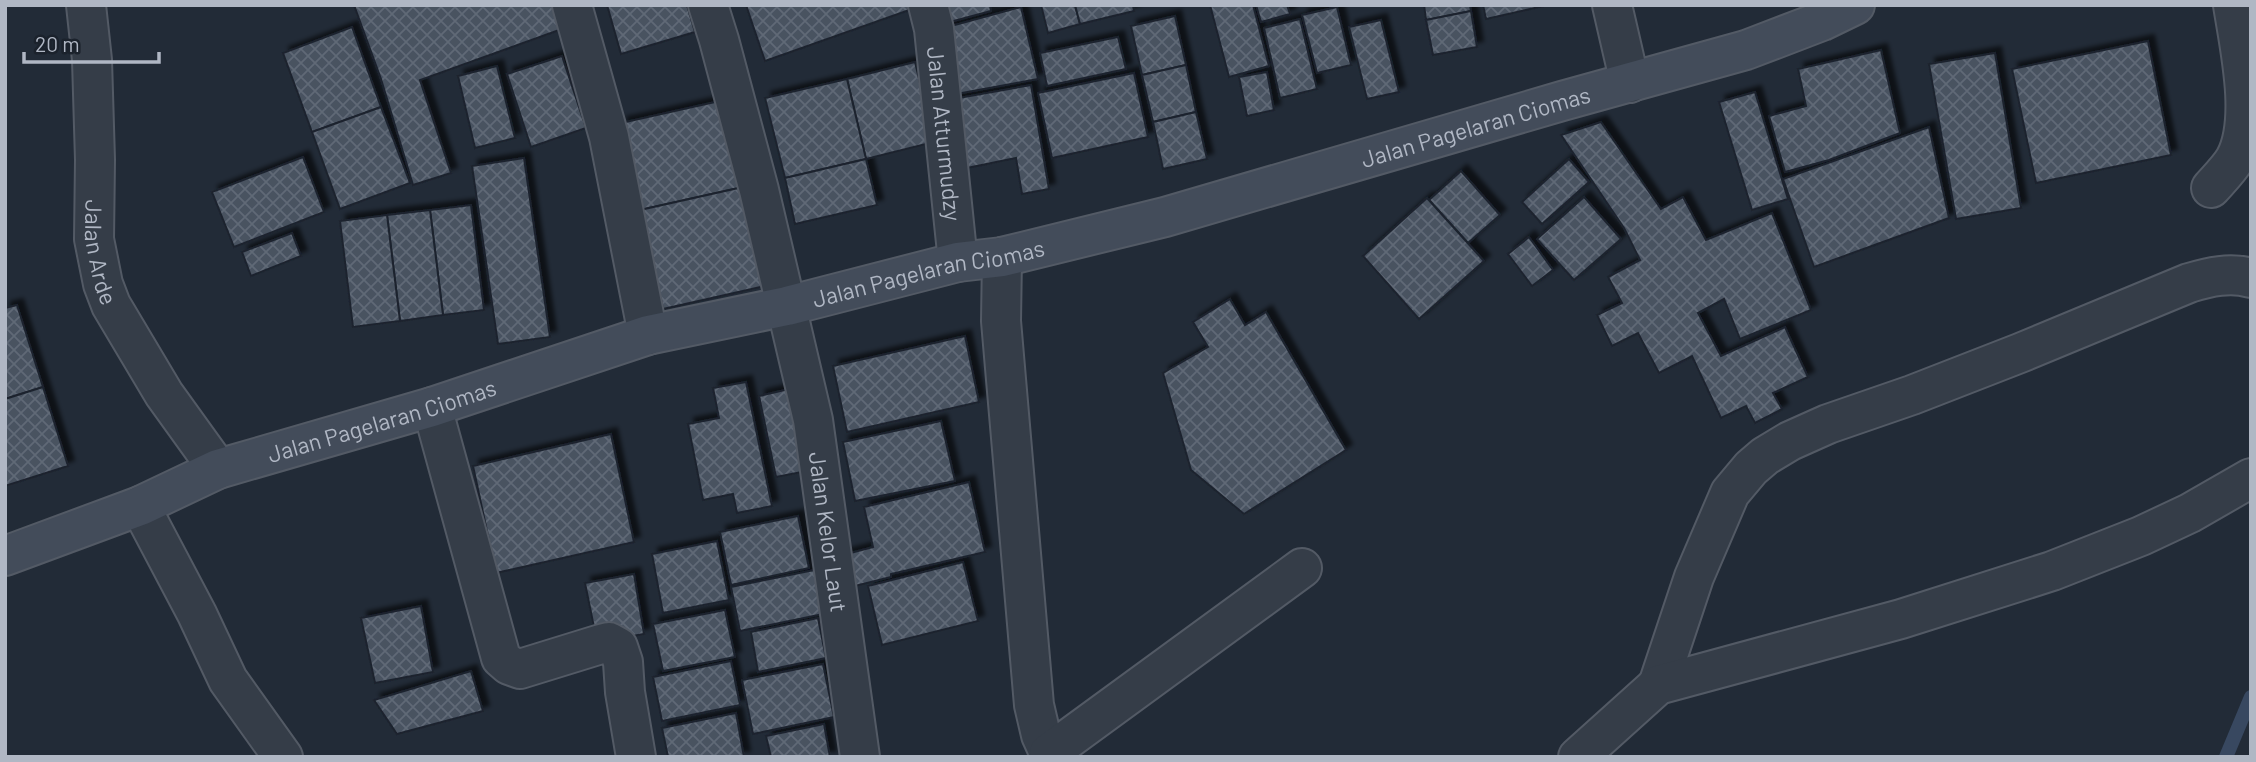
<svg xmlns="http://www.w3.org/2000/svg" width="2256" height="762" font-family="Barlow,sans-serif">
	<defs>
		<pattern id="building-cross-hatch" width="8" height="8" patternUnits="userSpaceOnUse" patternTransform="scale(1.75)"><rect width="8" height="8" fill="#485261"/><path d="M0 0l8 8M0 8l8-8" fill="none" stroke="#606976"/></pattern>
		<filter id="shadow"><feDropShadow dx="6" dy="-6" stdDeviation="2" flood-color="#0009"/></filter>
	</defs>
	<rect width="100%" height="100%" fill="#222b37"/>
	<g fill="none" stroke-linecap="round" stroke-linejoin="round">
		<!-- stream -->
		<path stroke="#384860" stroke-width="14" d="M2226,757L2251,697"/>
	</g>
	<!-- building -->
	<g fill="url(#building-cross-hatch)" stroke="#1d242e" stroke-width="2" filter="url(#shadow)">
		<path d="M354,5H553L562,29L420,80L451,173L413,185L381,79Z"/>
		<path d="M607,5H687L695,32L621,54Z"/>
		<path d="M746,5H913L915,8L765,61Z"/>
		<path d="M930,5H990L991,11L935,26Z"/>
		<path d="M1041,5H1075L1080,24L1048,33Z"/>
		<path d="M1075,5H1133L1134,11L1080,24Z"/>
		<path d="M1210,5H1253L1269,66L1229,77Z"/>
		<path d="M1256,5H1287L1290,14L1261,22Z"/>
		<path d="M1424,5H1470L1471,11L1426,20Z"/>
		<path d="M1483,5H1548L1486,19Z"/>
		<path d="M1021,7L1038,79L951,95L940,29Z"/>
		<path d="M1337,7L1351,65L1317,73L1302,15Z"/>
		<path d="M1471,11L1477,47L1433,55L1426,20Z"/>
		<path d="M1175,16L1186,65L1142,75L1131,26Z"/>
		<path d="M1300,19L1317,89L1280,98L1264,28Z"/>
		<path d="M1381,20L1399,92L1367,99L1349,27Z"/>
		<path d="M352,27L381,107L312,132L283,53Z"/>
		<path d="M1118,37L1126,69L1047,86L1040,53Z"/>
		<path d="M2148,41L2171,155L2036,183L2012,69Z"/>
		<path d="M1881,50L1900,133L1829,160L1785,172L1769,116L1806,106L1798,69Z"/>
		<path d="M1995,53L2021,208L1956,219L1929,64Z"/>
		<path d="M562,56L586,128L531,147L507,74Z"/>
		<path d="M915,62L934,142L866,159L847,79Z"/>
		<path d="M1186,65L1196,112L1153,122L1142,75Z"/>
		<path d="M497,66L515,138L475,148L458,76Z"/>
		<path d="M1267,72L1274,110L1247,116L1239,77Z"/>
		<path d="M1134,73L1148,137L1052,158L1038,93Z"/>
		<path d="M847,79L866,159L785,178L765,98Z"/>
		<path d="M1031,85L1049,189L1022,194L1016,158L967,168L953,99Z"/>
		<path d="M1755,92L1788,199L1752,210L1719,102Z"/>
		<path d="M724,100L743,187L640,210L621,123Z"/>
		<path d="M381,107L410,183L340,209L312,132Z"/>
		<path d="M1196,112L1207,159L1163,169L1153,122Z"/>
		<path d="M1601,122L1661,209L1683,197L1706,240L1772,213L1811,310L1740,339L1724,299L1698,313L1721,356L1785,327L1808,377L1773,393L1782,409L1755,423L1746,406L1721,418L1692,356L1659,373L1638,333L1612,346L1597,315L1622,303L1608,277L1640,260L1624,228L1561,135Z"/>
		<path d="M1929,127L1949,218L1814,267L1783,179Z"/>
		<path d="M303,157L324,212L234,247L212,192Z"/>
		<path d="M524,158L550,337L498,344L472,166Z"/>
		<path d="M866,159L877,205L795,224L785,178Z"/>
		<path d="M1569,159L1589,182L1542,224L1522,202Z"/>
		<path d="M1461,171L1500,215L1468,243L1429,200Z"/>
		<path d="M743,187L765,286L663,309L640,210Z"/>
		<path d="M1584,197L1621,239L1574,280L1537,239Z"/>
		<path d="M1427,198L1484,261L1419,319L1363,256Z"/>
		<path d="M471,205L484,310L443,315L430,210Z"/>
		<path d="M430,210L443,315L400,321L387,215Z"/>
		<path d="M387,215L400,321L353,327L340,221Z"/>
		<path d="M292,233L301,256L251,276L242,252Z"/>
		<path d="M1529,237L1553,270L1532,286L1508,254Z"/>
		<path d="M1230,299L1245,325L1266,312L1346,450L1244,514L1191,470L1163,373L1208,347L1193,322Z"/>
		<path d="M17,305L43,387L5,399V308Z"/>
		<path d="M965,336L979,402L847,432L833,366Z"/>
		<path d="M746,382L772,506L737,513L733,494L703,500L688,424L719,418L713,388Z"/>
		<path d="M43,387L68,466L5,486V399Z"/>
		<path d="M789,389L807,471L776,477L759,396Z"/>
		<path d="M941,421L955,481L855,501L843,442Z"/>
		<path d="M611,434L634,542L496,573L473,466Z"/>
		<path d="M969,482L985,552L891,574V577L851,587L843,555L873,547L864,507Z"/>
		<path d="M798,516L809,568L731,585L720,532Z"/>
		<path d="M717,541L729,600L663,613L652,554Z"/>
		<path d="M963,562L978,621L882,645L868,586Z"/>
		<path d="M824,568L833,612L740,631L731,587Z"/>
		<path d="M634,574L644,634L597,642L585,583Z"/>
		<path d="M421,606L433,672L375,683L361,618Z"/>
		<path d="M725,610L735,657L663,671L653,624Z"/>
		<path d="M818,618L826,658L758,672L751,632Z"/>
		<path d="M731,661L740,705L662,721L653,677Z"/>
		<path d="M823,664L834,717L753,734L742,680Z"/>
		<path d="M471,671L483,711L397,734L374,700Z"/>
		<path d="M736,713L744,757H668L662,728Z"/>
		<path d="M824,724L830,757H771L766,736Z"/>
	</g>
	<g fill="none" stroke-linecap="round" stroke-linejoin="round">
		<!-- minor casing -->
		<g stroke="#535a65" stroke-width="42">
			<g id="minor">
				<path id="s1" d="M86,5L92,60L95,160L94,239L103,284L111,305L164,394L218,469"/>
				<path d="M572,5L609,137L648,335"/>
				<path id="s2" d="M708,5L719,40L759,190L813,420L860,757"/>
				<path id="s3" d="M928,5L934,29L958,262"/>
				<path d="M1612,5L1630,83"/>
				<path d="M2211,188C2219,179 2229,169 2235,159C2256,120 2240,49 2233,5"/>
				<path d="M1002,257L1001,321L1034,705L1041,735L1051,757"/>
				<path d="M432,407L501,658L509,665L520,669L601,644L609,642L618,647L623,662L625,692L636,757"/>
				<path d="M140,506L197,614L228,680L283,757"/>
				<path d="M1658,685L1694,577L1730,493L1751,468L1765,456L1790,441L1828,424L1912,395L2020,353L2189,283C2209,277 2230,272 2251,278"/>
				<path d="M1049,753L1302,568"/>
				<path d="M1578,757L1658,685L1901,619L2052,571L2141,536L2190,513L2251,478"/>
			</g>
		</g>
		<!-- secondary casing -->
		<g stroke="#535a65" stroke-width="42">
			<g id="secondary">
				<path id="s4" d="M5,556L140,506L218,469L432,407L648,335L787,306L958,262L1002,257L1165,217L1562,101L1746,50L1822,21L1855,5"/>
			</g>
		</g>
		<!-- minor -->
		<use href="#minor" stroke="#353d48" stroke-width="38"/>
		<!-- secondary -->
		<use href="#secondary" stroke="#434c5a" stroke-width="38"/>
	</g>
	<g text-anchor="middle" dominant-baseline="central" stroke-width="5" stroke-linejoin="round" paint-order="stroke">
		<!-- street labels -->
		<g font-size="23" fill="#b0b7c4" stroke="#1b222c">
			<text stroke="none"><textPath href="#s4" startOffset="1535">Jalan Pagelaran Ciomas</textPath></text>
			<text stroke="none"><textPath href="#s3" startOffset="130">Jalan Atturmudzy</textPath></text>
			<text stroke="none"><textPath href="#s1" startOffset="248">Jalan Arde</textPath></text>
			<text stroke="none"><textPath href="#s4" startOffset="968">Jalan Pagelaran Ciomas</textPath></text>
			<text stroke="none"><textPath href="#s4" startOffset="401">Jalan Pagelaran Ciomas</textPath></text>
			<text stroke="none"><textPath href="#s2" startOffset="541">Jalan Kelor Laut</textPath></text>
		</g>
	</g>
	<!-- border -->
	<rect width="2256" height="762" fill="none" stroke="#b0b7c4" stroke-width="14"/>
	<!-- scale -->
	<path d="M24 52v10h135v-10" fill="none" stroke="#b0b7c4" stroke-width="3.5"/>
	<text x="35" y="52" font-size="21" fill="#b0b7c4" stroke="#1b222c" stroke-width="5" paint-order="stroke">20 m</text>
</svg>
